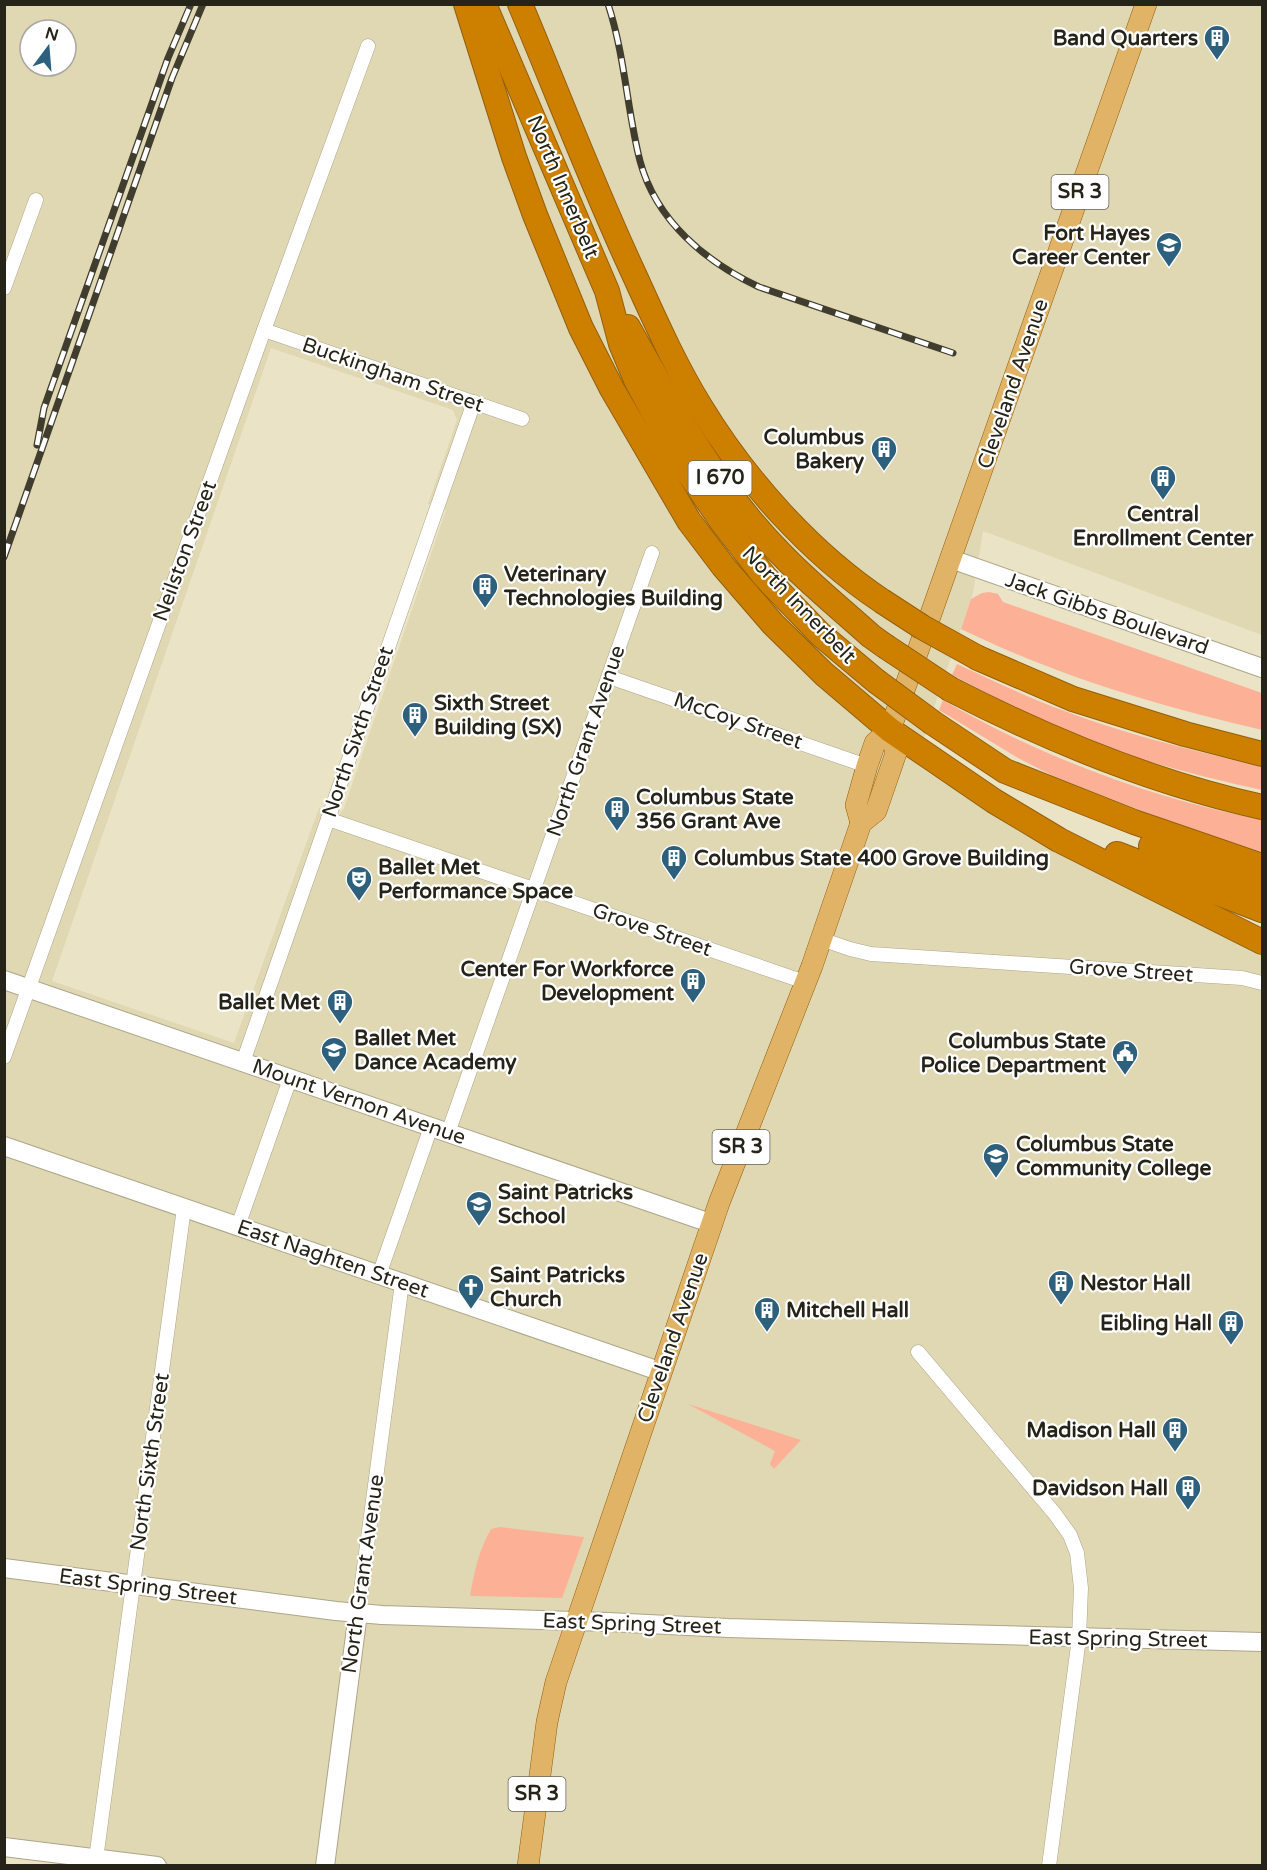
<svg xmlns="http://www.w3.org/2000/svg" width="1267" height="1870" font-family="'Varela Round',sans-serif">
	<rect width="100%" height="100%" fill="#eae3c5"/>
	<!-- built -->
	<path fill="#e0d7b3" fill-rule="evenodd" d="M5,5H1262V635L983,531L973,593L915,763L927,772L1062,856L1262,952V1865L117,1866L5,1847ZM30,30H66V66H30ZM271,348L453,410L457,420L428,504L446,510L344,808L340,814L319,808L234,1043L52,981Z"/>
	<!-- green -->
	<g fill="#fcb197">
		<path d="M989,592L998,594L1003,602L1262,693V730C1155,705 1060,677 961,629L971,599L982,593Z"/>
		<path d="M957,664C992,680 1026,697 1062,710C1127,735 1196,751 1262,767V790C1188,774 1116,755 1047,723C1015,709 984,691 952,675Z"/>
		<path d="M943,700C1041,757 1151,798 1262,820V852L1180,826L1055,777L1018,758L939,710Z"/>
		<path d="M688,1404L801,1440L774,1469L770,1464L775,1451Z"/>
		<path d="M500,1527L584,1537L562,1598L470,1596C474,1572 479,1550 491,1529Z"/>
	</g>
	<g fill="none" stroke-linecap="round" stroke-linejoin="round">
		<!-- street casing -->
		<g stroke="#aca588" stroke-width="15">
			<g id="street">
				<path d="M4,288L36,200"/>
				<path d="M264,330L522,419"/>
				<path d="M609,677L867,766"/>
				<path d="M328,819L805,982"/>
				<path d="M821,939L850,949L871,954L1242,978L1262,983"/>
				<path d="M4,1057L264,330L368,46"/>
				<path d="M243,1062L474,402"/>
				<path d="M448,1133L652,553"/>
				<path d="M238,1226L290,1079"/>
				<path d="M379,1275L431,1127"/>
				<path d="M918,1352L1055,1514L1070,1535L1077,1553L1081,1588L1079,1638L1049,1866"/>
				<path d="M358,1613L402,1283"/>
				<path d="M96,1859L184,1208"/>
			</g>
		</g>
		<!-- secondary casing -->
		<g stroke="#aca588" stroke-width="20">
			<g id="secondary">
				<path d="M951,559L1262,668"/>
				<path d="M4,980L713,1224"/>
				<path d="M4,1146L662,1372"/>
				<path d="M4,1568L336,1611L382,1615L608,1622L728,1628L1262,1642"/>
				<path d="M4,1847L157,1866"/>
				<path d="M325,1866L358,1613"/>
			</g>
		</g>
		<!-- primary casing -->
		<g stroke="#935f08" stroke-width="22">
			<g id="primary">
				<path d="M861,823L856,805L867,766L875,743L890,730L1146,4"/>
				<path d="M528,1866L547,1722L556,1682L719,1203L812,966L861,823L876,811L896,753L890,730"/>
			</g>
		</g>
		<!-- highway casing -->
		<g stroke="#935f08" stroke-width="26">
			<g id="highway">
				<path d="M466,4L514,157L535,215L581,328L612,389L689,521L723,566L773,624L824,674L890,730L994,801L1059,840L1262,942"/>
				<path d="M484,4L607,291L621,344L636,380L677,456L722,522L765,577L820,634L876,681"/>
				<path d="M520,4C558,94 592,184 633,272C654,318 674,364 700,406C745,480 810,553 882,601"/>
				<path d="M628,327C672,406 717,490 782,555C810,584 841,609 871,636L885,646"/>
				<path d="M978,658L1073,699L1185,734L1262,754"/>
				<path d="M950,689C1049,740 1153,783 1262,807"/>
				<path d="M933,723L1005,771L1134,822L1262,866"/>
				<path d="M1151,846L1262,887"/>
				<path d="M1117,854L1262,910"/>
			</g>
		</g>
		<!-- street -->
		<use href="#street" stroke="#fff" stroke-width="14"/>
		<!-- secondary -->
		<use href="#secondary" stroke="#fff" stroke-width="18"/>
		<!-- primary -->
		<use href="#primary" stroke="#e1b366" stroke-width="21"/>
		<!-- highway -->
		<use href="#highway" stroke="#cd8000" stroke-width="24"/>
		<!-- rail casing -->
		<g stroke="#403d2f" stroke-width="7">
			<g id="rail">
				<path d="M608,4C625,56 627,110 640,161C656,221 706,262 759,287L953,353"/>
				<path d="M37,445L44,408L168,58L191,4"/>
				<path d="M4,557L172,78L203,4"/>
			</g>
		</g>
		<!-- rail -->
		<use href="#rail" stroke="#fff" stroke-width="4.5" stroke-dasharray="14" stroke-linecap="butt"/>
		<!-- highway-bridge casing -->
		<g stroke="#935f08" stroke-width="26" stroke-linecap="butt">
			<g id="highway-bridge">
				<path d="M882,601L922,627L978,658"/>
				<path d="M885,646L950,689"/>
				<path d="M876,681L933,723"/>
			</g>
		</g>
		<!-- highway-bridge -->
		<use href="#highway-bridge" stroke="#cd8000" stroke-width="24"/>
	</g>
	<!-- icons -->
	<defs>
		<g id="building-pin" transform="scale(1.35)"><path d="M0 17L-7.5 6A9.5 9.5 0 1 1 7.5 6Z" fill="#2d607d" stroke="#fff"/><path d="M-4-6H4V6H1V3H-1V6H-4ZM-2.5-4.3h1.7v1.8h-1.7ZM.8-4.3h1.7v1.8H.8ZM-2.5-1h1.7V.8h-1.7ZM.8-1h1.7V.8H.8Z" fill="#fff"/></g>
		<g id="school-pin" transform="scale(1.35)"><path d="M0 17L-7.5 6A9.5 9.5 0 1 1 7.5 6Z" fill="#2d607d" stroke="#fff"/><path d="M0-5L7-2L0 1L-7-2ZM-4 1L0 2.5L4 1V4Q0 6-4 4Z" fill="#fff"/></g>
		<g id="theatre-pin" transform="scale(1.35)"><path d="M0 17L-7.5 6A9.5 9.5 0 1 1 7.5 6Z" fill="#2d607d" stroke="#fff"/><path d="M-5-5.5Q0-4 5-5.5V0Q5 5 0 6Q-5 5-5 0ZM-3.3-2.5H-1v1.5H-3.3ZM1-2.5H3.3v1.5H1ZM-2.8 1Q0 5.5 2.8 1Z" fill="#fff"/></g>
		<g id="civic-pin" transform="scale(1.35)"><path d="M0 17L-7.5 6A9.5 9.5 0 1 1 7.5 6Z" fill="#2d607d" stroke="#fff"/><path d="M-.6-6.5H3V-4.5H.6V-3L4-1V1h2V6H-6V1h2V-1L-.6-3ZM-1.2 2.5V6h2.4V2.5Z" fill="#fff"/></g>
		<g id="university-pin" transform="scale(1.35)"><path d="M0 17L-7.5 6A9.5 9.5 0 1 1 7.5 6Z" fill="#2d607d" stroke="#fff"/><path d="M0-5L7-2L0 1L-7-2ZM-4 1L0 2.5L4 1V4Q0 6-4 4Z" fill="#fff"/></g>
		<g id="church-pin" transform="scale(1.35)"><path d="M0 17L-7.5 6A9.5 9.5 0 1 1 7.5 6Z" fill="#2d607d" stroke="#fff"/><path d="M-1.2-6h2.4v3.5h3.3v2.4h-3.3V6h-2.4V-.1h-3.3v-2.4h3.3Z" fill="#fff"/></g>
	</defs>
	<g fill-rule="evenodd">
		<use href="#building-pin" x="1217" y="38"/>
		<use href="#school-pin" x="1169" y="245"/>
		<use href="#building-pin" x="884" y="449"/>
		<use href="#building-pin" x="1163" y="478"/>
		<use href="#building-pin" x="485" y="586"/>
		<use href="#building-pin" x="415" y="715"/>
		<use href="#building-pin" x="617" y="809"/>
		<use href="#building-pin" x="674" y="858"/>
		<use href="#theatre-pin" x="359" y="879"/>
		<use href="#building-pin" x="693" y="981"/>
		<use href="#building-pin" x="340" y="1002"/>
		<use href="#school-pin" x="334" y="1050"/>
		<use href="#civic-pin" x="1125" y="1053"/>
		<use href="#university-pin" x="996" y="1156"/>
		<use href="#school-pin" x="479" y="1204"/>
		<use href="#building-pin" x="1061" y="1283"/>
		<use href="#church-pin" x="471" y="1287"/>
		<use href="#building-pin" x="767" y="1310"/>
		<use href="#building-pin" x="1231" y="1323"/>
		<use href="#building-pin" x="1175" y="1430"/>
		<use href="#building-pin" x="1188" y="1488"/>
	</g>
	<g text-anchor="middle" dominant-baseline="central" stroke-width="4.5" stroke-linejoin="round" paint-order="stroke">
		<!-- shield labels -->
		<g fill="#fff" stroke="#67655d" stroke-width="1.5">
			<rect x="1051.5" y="175" width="57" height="34" rx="4.5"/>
			<rect x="688.5" y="461" width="63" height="34" rx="4.5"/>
			<rect x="712.5" y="1130" width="57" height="34" rx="4.5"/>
			<rect x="508.5" y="1777" width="57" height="34" rx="4.5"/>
		</g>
		<g font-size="20" font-weight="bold" fill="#262318">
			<text x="1080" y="192">SR 3</text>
			<text x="720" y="478">I 670</text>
			<text x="741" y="1147">SR 3</text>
			<text x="537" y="1794">SR 3</text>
		</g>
		<!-- poi labels -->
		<g font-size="21" font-weight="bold" fill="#262318" stroke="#fff" text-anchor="start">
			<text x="1198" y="38" text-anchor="end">Band Quarters</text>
			<text x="1150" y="233" text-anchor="end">Fort Hayes<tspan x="1150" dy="24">Career Center</tspan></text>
			<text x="864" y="437" text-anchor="end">Columbus<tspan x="864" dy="24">Bakery</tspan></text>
			<text x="1163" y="514" text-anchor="middle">Central<tspan x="1163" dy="24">Enrollment Center</tspan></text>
			<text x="504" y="574">Veterinary<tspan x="504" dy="24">Technologies Building</tspan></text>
			<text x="434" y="703">Sixth Street<tspan x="434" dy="24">Building (SX)</tspan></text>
			<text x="636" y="797">Columbus State<tspan x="636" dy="24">356 Grant Ave</tspan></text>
			<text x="694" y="858">Columbus State 400 Grove Building</text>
			<text x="378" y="867">Ballet Met<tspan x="378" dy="24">Performance Space</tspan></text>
			<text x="674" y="969" text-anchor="end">Center For Workforce<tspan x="674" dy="24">Development</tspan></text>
			<text x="320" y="1002" text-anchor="end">Ballet Met</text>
			<text x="354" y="1038">Ballet Met<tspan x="354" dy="24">Dance Academy</tspan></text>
			<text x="1106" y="1041" text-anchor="end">Columbus State<tspan x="1106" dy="24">Police Department</tspan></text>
			<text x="1016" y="1144">Columbus State<tspan x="1016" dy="24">Community College</tspan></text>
			<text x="498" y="1192">Saint Patricks<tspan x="498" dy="24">School</tspan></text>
			<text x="490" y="1275">Saint Patricks<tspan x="490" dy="24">Church</tspan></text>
			<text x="1080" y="1283">Nestor Hall</text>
			<text x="786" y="1310">Mitchell Hall</text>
			<text x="1212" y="1323" text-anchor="end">Eibling Hall</text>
			<text x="1156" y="1430" text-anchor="end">Madison Hall</text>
			<text x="1168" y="1488" text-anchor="end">Davidson Hall</text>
		</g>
		<!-- street labels -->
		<g font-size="21" fill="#262318" stroke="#fff">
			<text transform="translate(563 187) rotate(67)">North Innerbelt</text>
			<text transform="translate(393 375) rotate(19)">Buckingham Street</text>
			<text transform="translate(1013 384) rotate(-71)">Cleveland Avenue</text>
			<text transform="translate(185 551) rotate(-70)">Neilston Street</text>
			<text transform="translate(799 605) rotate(46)">North Innerbelt</text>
			<text transform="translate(1107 614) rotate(19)">Jack Gibbs Boulevard</text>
			<text transform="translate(738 721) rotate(19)">McCoy Street</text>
			<text transform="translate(358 732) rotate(-71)">North Sixth Street</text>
			<text transform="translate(586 741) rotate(-71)">North Grant Avenue</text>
			<text transform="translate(652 930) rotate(19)">Grove Street</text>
			<text transform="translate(1131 971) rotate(4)">Grove Street</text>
			<text transform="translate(359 1102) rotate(19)">Mount Vernon Avenue</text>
			<text transform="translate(333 1259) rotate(19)">East Naghten Street</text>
			<text transform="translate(673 1338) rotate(-71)">Cleveland Avenue</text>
			<text transform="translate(150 1462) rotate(-82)">North Sixth Street</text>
			<text transform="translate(363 1574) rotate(-82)">North Grant Avenue</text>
			<text transform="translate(148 1587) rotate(7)">East Spring Street</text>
			<text transform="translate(632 1624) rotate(2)">East Spring Street</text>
			<text transform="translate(1118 1639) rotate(1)">East Spring Street</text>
		</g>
	</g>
	<!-- border -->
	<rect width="1267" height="1870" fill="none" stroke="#262318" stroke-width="12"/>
	<!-- north arrow -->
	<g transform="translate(48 48) rotate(16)"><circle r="28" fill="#ffffff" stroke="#a8a7a3" stroke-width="1.5"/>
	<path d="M0-4.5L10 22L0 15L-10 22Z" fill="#2d607d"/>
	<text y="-9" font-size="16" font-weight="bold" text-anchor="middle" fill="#262318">N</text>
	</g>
</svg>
